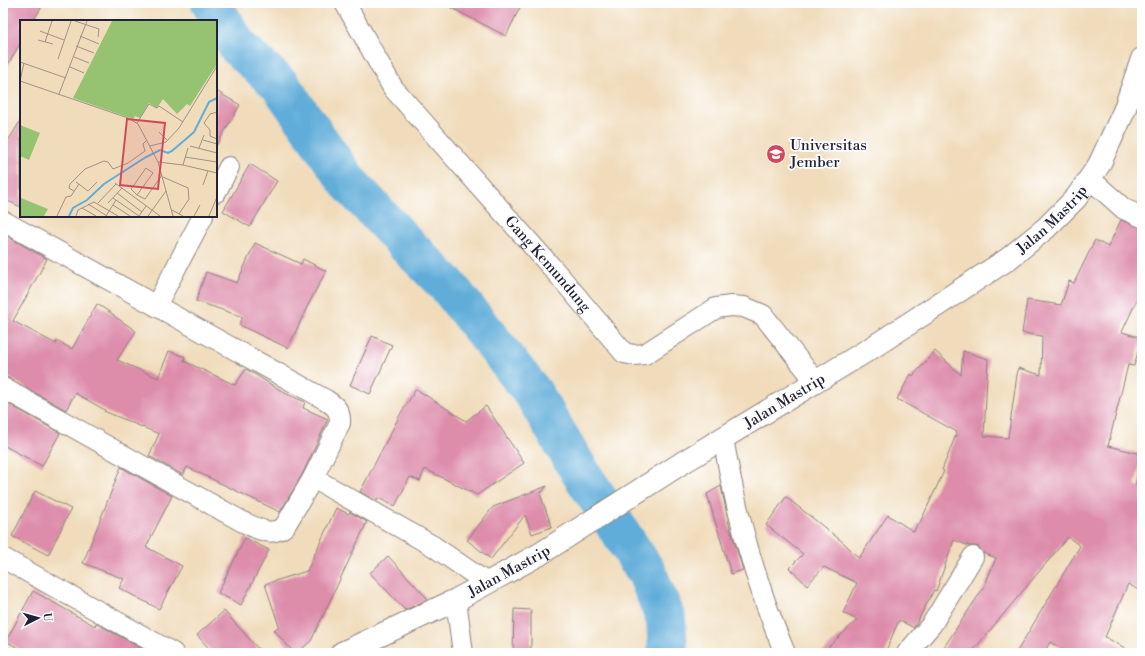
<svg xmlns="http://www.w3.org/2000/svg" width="1145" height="656" font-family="'Libre Bodoni',serif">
	<rect width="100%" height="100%" fill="#fff"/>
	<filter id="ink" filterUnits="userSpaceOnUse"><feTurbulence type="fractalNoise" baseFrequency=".025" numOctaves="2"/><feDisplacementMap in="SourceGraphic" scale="8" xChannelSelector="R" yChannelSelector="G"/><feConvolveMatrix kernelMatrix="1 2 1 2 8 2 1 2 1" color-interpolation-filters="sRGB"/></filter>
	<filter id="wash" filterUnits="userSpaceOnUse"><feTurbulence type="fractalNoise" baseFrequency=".012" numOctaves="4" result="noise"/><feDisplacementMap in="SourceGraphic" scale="16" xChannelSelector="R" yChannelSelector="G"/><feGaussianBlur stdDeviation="0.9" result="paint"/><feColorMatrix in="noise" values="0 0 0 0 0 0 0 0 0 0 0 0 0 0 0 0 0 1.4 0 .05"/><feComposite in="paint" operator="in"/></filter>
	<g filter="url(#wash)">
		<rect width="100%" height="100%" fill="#f0dcbb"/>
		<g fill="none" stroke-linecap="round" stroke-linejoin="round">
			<!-- river -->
			<path stroke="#60add9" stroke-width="40" d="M211,3L238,47L280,85L348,182L406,244L448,286L533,393L579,470L647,573L666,619L668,653"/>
		</g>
		<g id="blocks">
			<!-- building -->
			<g fill="#dd8caa">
				<path d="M3,3H44L33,21H21V42L3,73Z"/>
				<path d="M442,3H522L506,36Z"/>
				<path d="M216,91L240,105L216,146Z"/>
				<path d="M21,120V207L3,199V149Z"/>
				<path d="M250,164L277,181L250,227L223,211Z"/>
				<path d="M1121,220L1142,228V289L1122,332L1142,338L1134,366L1128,365L1108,446L1142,454L1135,485L1142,488V592L1128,584L1105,637L1134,653H1069L1050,642L1044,653H1016L1080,546L1068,537L971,653H940L984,587L996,558L983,553L979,547L974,546H969L954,540L936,591L934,590L914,628L899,620L885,653H822L857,620L843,613L857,583L824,567L807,585L789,568L803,554L766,525L786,497L844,543L859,558L888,515L914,532L917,524L919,525L944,471L942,470L957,432L897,399L911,374L913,376L935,351L961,375L963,351L988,359L984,436L1008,438L1018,368L1041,375L1042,336L1022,333L1027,300L1061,305L1069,281L1074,283L1095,240L1108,247Z"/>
				<path d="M3,234L47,259L13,321L56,344L57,341L72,349L97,304L114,315V316L136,331L117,360L158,378L169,351L185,357L184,361L235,385L246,369L285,393L305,402L303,408L328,419L303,473L280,512L187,467L183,475L149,456L159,434L104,411L105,410L75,393L66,410L9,378L3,377Z"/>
				<path d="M255,243L301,264L303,259L326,271L309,303L288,348L239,325L243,317L196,301L206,272L237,283Z"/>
				<path d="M372,336L392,345L370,394L350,385Z"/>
				<path d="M416,389L466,421L486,406L524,463L477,495L425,469L420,481L410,477L395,506L378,498L376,501L360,492L401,413Z"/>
				<path d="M3,401L60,433L42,466L3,445Z"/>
				<path d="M121,467L172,496L146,547L182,566L159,609L119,588L124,579L83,563Z"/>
				<path d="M547,486L540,494L552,527L532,534L525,515L491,559L467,540L493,507Z"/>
				<path d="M721,486L729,524L743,570L731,574L707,494Z"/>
				<path d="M35,491L71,509L48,555L12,536Z"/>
				<path d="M336,508L349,514L350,512L367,522L311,641L297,653H294L274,630L279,626L265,584L307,571Z"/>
				<path d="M245,538L269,550L241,605L218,593Z"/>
				<path d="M388,556L427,598L422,602L405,610L370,573Z"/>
				<path d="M33,591L95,626L96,623L149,653H27L6,641Z"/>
				<path d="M514,609L531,610V653H513Z"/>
				<path d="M224,611L262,653H213L197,635Z"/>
			</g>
		</g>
	</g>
	<g filter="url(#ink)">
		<use href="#blocks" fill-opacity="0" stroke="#897f7b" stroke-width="1"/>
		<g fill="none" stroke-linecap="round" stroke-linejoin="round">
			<!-- street casing -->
			<g stroke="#897f7b" stroke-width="22">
				<g id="street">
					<path id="s1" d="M345,3L393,88L562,279L624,353L634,355L645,354L716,308L731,306L744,307L763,315L816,382"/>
					<path d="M1089,178L1124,209L1142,217"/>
					<path d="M216,192L229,167"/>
					<path d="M3,221L326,400C335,406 341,411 340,423L313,478L285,526C272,538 256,528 243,522L3,388"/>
					<path d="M156,306L203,216"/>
					<path d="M723,438C736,513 755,583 785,653"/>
					<path d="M313,478L433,546L487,583"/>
					<path d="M3,558L173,653"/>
					<path d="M456,600L463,653"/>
					<path d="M907,653L932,624L973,557"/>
				</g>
			</g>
			<!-- secondary casing -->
			<g stroke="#897f7b" stroke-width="24">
				<g id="secondary">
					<path id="s2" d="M342,653L456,600L540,554L682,463L873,347L1008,259L1046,228L1076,198L1099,165L1124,111L1142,59"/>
				</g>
			</g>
			<!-- street -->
			<use href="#street" stroke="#fff" stroke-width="20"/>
			<!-- secondary -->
			<use href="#secondary" stroke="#fff" stroke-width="22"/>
		</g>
	</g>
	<!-- icons -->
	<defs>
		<g id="university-disc" transform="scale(1)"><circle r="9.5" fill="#d1495b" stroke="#fff"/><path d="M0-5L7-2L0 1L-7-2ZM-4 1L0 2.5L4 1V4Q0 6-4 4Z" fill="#fff"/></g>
	</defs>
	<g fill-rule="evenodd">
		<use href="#university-disc" x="776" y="154"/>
	</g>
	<g text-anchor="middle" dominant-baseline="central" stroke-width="3.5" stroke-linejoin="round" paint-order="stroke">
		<!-- poi labels -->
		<g font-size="15" fill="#22223b" stroke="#fff" text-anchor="start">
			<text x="790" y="145">Universitas<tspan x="790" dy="17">Jember</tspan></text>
		</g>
		<!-- street labels -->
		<g font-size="15" fill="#22223b" stroke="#fff">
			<text stroke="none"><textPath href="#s2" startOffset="834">Jalan Mastrip</textPath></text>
			<text stroke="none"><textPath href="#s1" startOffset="332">Gang Kemundung</textPath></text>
			<text stroke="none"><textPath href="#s2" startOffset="510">Jalan Mastrip</textPath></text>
			<text stroke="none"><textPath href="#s2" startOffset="186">Jalan Mastrip</textPath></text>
		</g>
	</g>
	<!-- overview -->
	<g transform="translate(20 20)">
		<rect width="197" height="197" fill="#f0dcbb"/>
		<path d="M92,1H197V44L170,86L167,84L157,94L143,79L137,88L129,83L120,98L115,96L113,99L53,78ZM0,105L20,113L9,140L0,136ZM1,178L28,189L24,196H0Z" fill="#96c372"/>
		<path fill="none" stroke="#60add9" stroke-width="2" d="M49,196L53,188L67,180L84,164L126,137L140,130L148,133L152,131L174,112L189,82L197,78"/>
		<path fill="none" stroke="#9e9288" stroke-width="1" d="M55,1L79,9L78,17M20,11L44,20M60,16L79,24M18,20L33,24M25,22L32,1M56,26L74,33M54,37L69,43M38,39L51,1M0,42L46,58M50,47L64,53M0,61L4,43M0,61L108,98L118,104L138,142L153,196M39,74L67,1M197,92L190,94L184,103L190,110V116L197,119M117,103L129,84L137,88L139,86L163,102M139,112L148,121M183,120L197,124M130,126L146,122L159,108L197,46M170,126L197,133M179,128L184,115M165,137L197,142M138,142L163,145L197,153M163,145L168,128M126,148L133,153L117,175L111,169ZM143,157L168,168L169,179L159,194M56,162L68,171L77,162M95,163L140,196M183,165L188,151M54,171L49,168L50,164L65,149L84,141L88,142L93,149L108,143L125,131L123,124L126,121M97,173L122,192M117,175L125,179L142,155M93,178L119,196M78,183L96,164M88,183L102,168M68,184L87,196M93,185L110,196M62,188L76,196M152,190L163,196M37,196L46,177L51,176L59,164M56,196L58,190L74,182L98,196M86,196L96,180M119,196L126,186M128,196L146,171M174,196L180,185M189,196L197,177"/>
		<path fill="#d1495b" fill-opacity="0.15" stroke="#d1495b" stroke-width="2" d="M107,99L145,103L138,169L100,165Z"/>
		<rect width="197" height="197" fill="none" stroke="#22223b" stroke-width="2"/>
	</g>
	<!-- margin -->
	<rect width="1145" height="656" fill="none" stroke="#fff" stroke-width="16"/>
	<!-- north arrow -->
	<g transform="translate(38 618) rotate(84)" stroke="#ffffff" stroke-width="3" paint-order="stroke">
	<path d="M0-3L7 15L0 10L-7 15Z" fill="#22223b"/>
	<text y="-6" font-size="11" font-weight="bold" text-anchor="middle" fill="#22223b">U</text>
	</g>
</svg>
